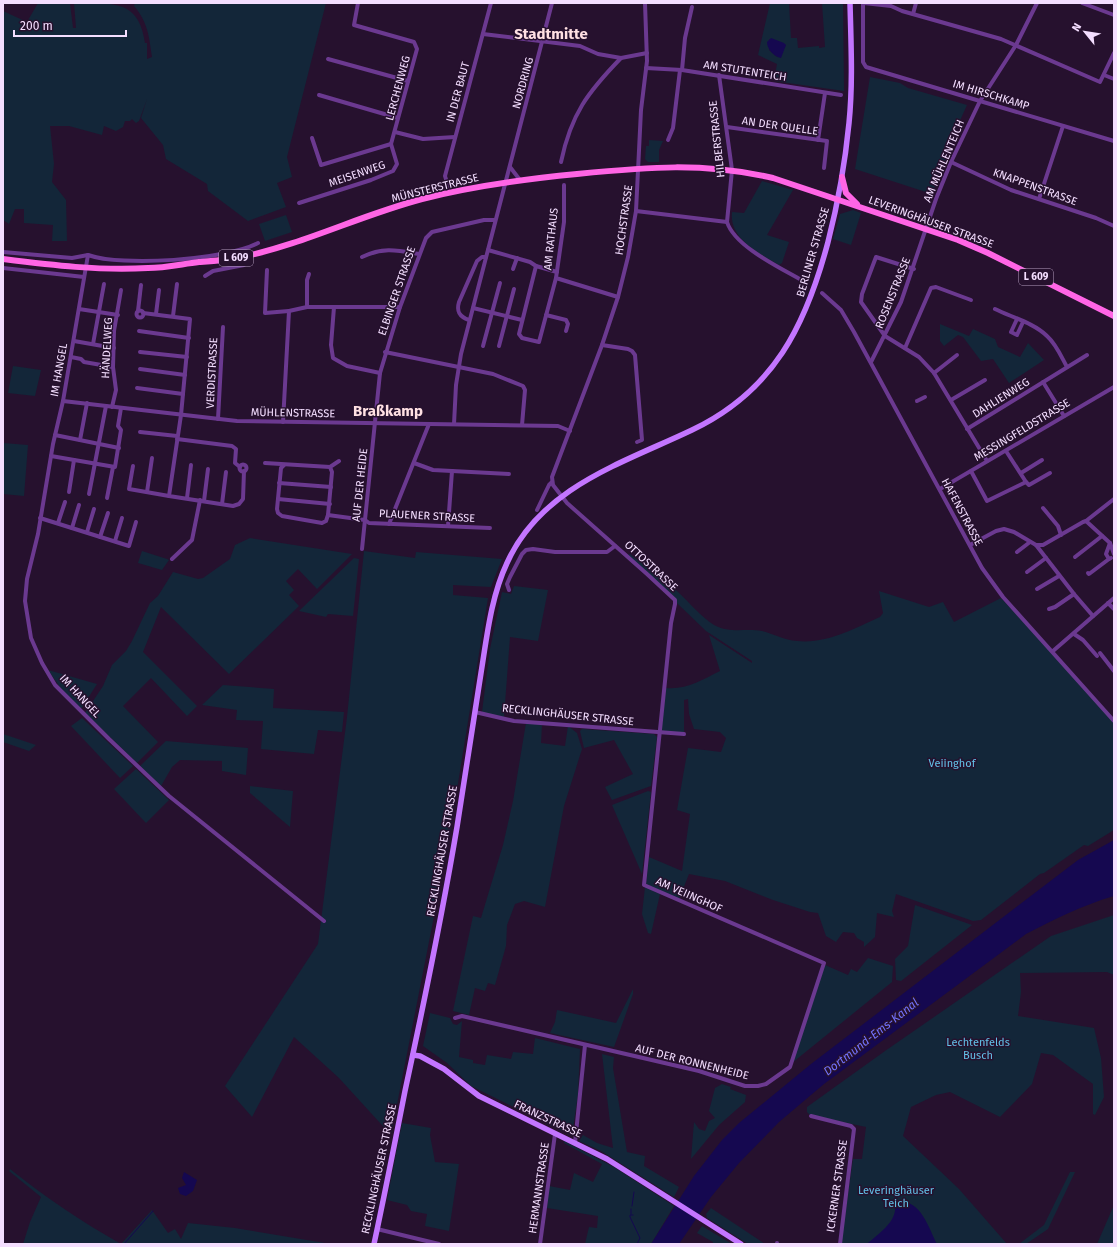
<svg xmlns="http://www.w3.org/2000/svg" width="1117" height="1247" font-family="'Fira Sans',sans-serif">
	<rect width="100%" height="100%" fill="#26112e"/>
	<!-- green -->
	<g fill="#132639" fill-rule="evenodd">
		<path d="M38,3H70L73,28H76L74,3C114,3 139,0 145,43H147V59L152,57C149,37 148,22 134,6L135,3H326L287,157L292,177L277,183L286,207L248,221L208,191L207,184L166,159L163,145L141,118L147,99L139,121L136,123L132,119L130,121H125L123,127L116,131L104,126L102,135L69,126H50L54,164L52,182L66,200L67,241H52L53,225L24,223V209H15L9,224L3,220V11L27,22Z"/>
		<path d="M770,3H789L791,38H797L798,48L819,46V48L825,47L822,3H843L844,91L774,81L777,64L758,55ZM769,39L786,45L777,57L769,50Z"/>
		<path d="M870,77L900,83L908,88L967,105L949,145L950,149L932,194L855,169Z"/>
		<path d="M649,140L663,141L659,150V162H648L645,159L646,146H649Z"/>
		<path d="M762,181L793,190L767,235L789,242L782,263L779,265C759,253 729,239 732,212L744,213Z"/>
		<path d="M853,210L861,213L851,245L833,239L840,214Z"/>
		<path d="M286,215L292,232L265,241L259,224Z"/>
		<path d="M940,324L969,336L973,329L995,339L998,347L1020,357L1028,343L1044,360L1009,383L993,359L981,361L963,337L958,335L944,346L940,341Z"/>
		<path d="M13,366L41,370L35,396L8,393Z"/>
		<path d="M3,443L28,445L24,496L3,494Z"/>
		<path d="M250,538L352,554L317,589L298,569L286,581L294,590L289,595L299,606L229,674L161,607L143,652L197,706L187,716L151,678L123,706L158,742L137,763L85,713L103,686L112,665L126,651L132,641L150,603L158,596L173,572L198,579L203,578L230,559L235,545Z"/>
		<path d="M142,551L167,559L169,560L162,570L138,563Z"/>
		<path d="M364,551L415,558L416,552L502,559L491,587L453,585V595L488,598L448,845L391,1135L339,1078L294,1037L252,1117L225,1086L318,944L347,717Z"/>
		<path d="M630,554C646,567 663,578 678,592C690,603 700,616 714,625C731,634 745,628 762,631C774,634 784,640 797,641C827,644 853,629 880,617L883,613L879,591L929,607L943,602L954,622L1001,598L1114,720V830L1088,846L1084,845L1044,873L1040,874L981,920L973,921L896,894L892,911L894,917L877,913L875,937L864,947V942L857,938L854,933L843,932L836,942L826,936L818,913L810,912L773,900L725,881L689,874L679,899L646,884L649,857L682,871L690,814L677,810L688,748L721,752L726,738L720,732L694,729L689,714L688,699L684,700V733L661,731L666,688C686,690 702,680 720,671L709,635L752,663V661L706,631L627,555Z"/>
		<path d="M354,558L359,559L353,616L328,614L326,617L299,611Z"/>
		<path d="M514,586L548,590L538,641L510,637L504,717L482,712L490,649L502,592L511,594Z"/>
		<path d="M48,670L97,684L81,709L64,693Z"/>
		<path d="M223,685L274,689L273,708L344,712L342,732L318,730L314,754L261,749L263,721L236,720L237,710L202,705Z"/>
		<path d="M82,718L133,766L120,778L71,726Z"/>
		<path d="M526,723L542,724L541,743L565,746L568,726L577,733L582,749L564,806L545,907L524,901L515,904L507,925L506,946L495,985L488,983L485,991L475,988L469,1015L453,1011L473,916L481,918L503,845L513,801Z"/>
		<path d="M582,729L654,734L657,737L651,786L612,800L605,787L633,774L614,740L584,748L580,731Z"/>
		<path d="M3,734L36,745L29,751L3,742Z"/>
		<path d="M166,741L248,748L246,775L222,771V761L180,760L172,767L161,786L140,766Z"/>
		<path d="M136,769L169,800L146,823L114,789Z"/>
		<path d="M250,786L293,791L290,827L250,793Z"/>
		<path d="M648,791L651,792L642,874L612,805Z"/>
		<path d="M645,887L660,894L651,934L648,933L642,914Z"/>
		<path d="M915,905L972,925L901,981L896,980L895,959L908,946Z"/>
		<path d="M1114,915V975L1107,972L1020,973L1021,992L1018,1016L1094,1028L1101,1058L1104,1097L1095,1115L1093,1114V1084L1053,1055L1041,1053L1032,1084L1000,1117L950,1092L936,1095L911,1107L903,1136L959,1189L1007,1244H841L853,1159H862L866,1127L810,1115L807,1112V1107L885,1051L1051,936Z"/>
		<path d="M868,958L893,966L892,982L792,1063L825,965L848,975L851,969L857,972Z"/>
		<path d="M633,989V994L614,1047L550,1033L555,1022L557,1010L616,1023Z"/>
		<path d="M430,1013L450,1018L453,1024L457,1025L462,1021L459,1057L473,1060V1063L485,1065L487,1055L511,1059L513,1052L533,1054L535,1038L580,1049L578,1094L572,1136L471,1086L447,1063L423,1046Z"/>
		<path d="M602,1054L614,1057L613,1068L627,1152L645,1156L644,1166L679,1187L674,1197L601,1151L579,1141L583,1135L597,1143L613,1148Z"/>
		<path d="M722,1084L731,1087L730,1089L746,1095L745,1102L719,1125L691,1159L694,1122L699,1129L705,1131L709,1121L715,1118L709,1111L715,1088Z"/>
		<path d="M402,1123L431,1128L430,1135L435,1162L459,1164L449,1231L425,1226L427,1214L411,1211L407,1205L387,1200Z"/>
		<path d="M564,1141L614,1167L674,1206L651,1244H585L589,1227L597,1228L598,1216L547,1208L549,1186L570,1190L574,1173L593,1182L602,1164L564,1143Z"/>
		<path d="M10,1169C45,1197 82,1222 121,1244L152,1210L168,1233L175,1229L181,1239L188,1223L235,1228L331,1244H23L30,1222L41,1197L9,1171Z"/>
		<path d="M1070,1172H1075L1048,1229L1026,1244H1019L1044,1225Z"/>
		<path d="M1114,1205V1244H1097Z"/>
		<path d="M711,1208L765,1244H748L707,1218L706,1214Z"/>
		<path d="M702,1226L732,1244H713V1242L697,1233Z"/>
	</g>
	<!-- water -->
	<g fill="#150850">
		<path d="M771,38L784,43L786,45L781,58C774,57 767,49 767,42Z"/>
		<path d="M1114,840V896C1083,905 1055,919 1026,934L824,1084L779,1122L739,1163L711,1197L679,1244H651L694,1176L722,1140L739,1123L811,1064L1078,860Z"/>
		<path d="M184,1172L197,1180L193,1191L186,1196L180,1194L178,1188L186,1185L182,1178Z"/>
		<path d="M898,1201C922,1201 928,1227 937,1244H867C878,1234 897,1222 895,1206Z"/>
	</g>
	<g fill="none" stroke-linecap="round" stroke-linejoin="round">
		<!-- stream -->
		<g stroke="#150850" stroke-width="1">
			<path d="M632,1206L634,1192"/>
			<path d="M631,1214V1209"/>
			<path d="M633,1215H630V1217L640,1238L637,1244"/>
			<path d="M124,1244L153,1211"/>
		</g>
		<!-- minor -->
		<g stroke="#6b3990" stroke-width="4">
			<path d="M358,3L354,25L414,42L417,49L391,144"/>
			<path d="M863,3V62L866,67L1114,141"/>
			<path d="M864,3L891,6L902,11L1001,39L1100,82L1114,53"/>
			<path d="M1082,3L1114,15"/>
			<path d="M913,14L916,3"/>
			<path d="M483,34L580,46L598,54L621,58L647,53"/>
			<path d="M328,59L408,81"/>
			<path d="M646,68L682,70L841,95"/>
			<path d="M682,70L685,38L692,7"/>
			<path d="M719,75L732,170L727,222C735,247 781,268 803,281"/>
			<path d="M1104,75L1114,79"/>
			<path d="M319,95L398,118"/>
			<path d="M727,127L827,141L824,168"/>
			<path d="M395,132L423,139L455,137"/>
			<path d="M312,138L321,165L391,144"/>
			<path d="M668,140L673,128L680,70"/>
			<path d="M818,140L825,93"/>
			<path d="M561,162C571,114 588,92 621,58"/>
			<path d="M951,162L1011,190L1096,218L1114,226"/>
			<path d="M510,167L520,180"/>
			<path d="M564,185V222L556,278L618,297"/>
			<path d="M448,186L445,176L491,3"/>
			<path d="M1039,199L1063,126"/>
			<path d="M299,203L371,180L393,171L397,164L391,144"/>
			<path d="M636,211L727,222"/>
			<path d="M258,243C226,260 122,267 88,255L63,401L53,444L38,534L27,579L25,601L31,638L42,663L55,685L109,739L169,796L324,921"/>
			<path d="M488,250L530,262L536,266"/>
			<path d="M3,252L72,258L88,255"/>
			<path d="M362,257C383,247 396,250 419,254"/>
			<path d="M3,268L84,277"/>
			<path d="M513,269L517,258"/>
			<path d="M914,269L876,257L862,294L861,302L885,336L919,357L934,373L987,461"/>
			<path d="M267,270L265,313L289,311"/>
			<path d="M205,276L213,271L244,265L243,257"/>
			<path d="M556,278L539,342L522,338L519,334L536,266L557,272"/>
			<path d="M822,293L841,310L854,332L982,568L1003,597L1114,721"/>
			<path d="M307,307V280L309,274"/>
			<path d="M334,307L331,345L333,358L347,366L380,373"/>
			<path d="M473,308L522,320"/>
			<path d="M79,309L118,315"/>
			<path d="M995,309C1011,317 1034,323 1047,336C1056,344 1061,356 1067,367"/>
			<circle cx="140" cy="314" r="3.5"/>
			<path d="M138,311L141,285"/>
			<path d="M143,313L190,319L181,415L169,496L233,506L239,504L243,499L244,471"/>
			<path d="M156,314L159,290"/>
			<path d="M546,315L566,320L568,324L566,331"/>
			<path d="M173,316L177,284"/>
			<path d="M1017,319L1011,332L1017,335L1023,322"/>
			<path d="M469,320C460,317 456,312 459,302L477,261L482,257H486"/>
			<path d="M139,331L189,338"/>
			<path d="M74,341L114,348"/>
			<path d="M93,344L104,284"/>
			<path d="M602,345L628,349L632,351L635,355L642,440L637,442"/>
			<path d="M483,346L500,283"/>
			<path d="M499,346L514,289"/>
			<path d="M905,348L931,288L936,287L971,300"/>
			<path d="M140,352L187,357"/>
			<path d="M385,352L493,374L523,386L525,390L522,425"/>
			<path d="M71,357L81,359L84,362L113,367"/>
			<path d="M871,362L901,302L936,199L951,162L980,101L1016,45L1037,3"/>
			<path d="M140,369L185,375"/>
			<path d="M934,373L957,355"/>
			<path d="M1043,382L1064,416"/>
			<path d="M137,388L183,394"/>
			<path d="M951,400L985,380"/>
			<path d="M63,401L237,421L558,426L570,431"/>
			<path d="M917,401L925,397"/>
			<path d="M112,407L116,390L113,367L114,331L121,290"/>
			<path d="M218,419L223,327"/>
			<path d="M283,422L289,311L307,307H400"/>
			<path d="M454,424L456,385L461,354L552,3"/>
			<path d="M967,429L1087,355"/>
			<path d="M140,432L177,436"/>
			<path d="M55,435L119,448"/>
			<path d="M177,439L232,446L236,449L235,463L240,467"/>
			<path d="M80,440L87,403"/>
			<path d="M51,456L115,467L121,430L118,426L121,408"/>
			<path d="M265,463L330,467"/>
			<path d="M414,463L433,470L509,474"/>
			<circle cx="243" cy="468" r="3.5"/>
			<path d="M284,465L281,468L277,509L278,513L282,516L322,523L326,521L328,515L365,520L369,523L490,528"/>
			<path d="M133,466L129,489L169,496"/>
			<path d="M971,471L987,501L1026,482L1006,451"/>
			<path d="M1021,473L1042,460"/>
			<path d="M1026,482L1029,485L1050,473"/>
			<path d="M279,483L331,487"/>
			<path d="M940,489L1114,387"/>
			<path d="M69,492L74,460"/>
			<path d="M147,492L152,458"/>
			<path d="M89,494L106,406"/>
			<path d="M107,498L113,467"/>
			<path d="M187,498L191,465"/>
			<path d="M278,499L330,504"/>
			<path d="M204,501L208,469"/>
			<path d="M222,504L226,472"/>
			<path d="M1043,508L1058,526L1061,535"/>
			<path d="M537,510L549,485L552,482"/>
			<path d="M328,515L332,472L330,467L339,461"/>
			<path d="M40,518L129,546L136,522"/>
			<path d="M1086,521L1110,543L1114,554"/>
			<path d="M58,523L65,502"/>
			<path d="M389,524L429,424"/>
			<path d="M448,526L452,471"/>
			<path d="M72,528L79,505"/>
			<path d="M87,532L94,509"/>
			<path d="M100,537L108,513"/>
			<path d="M115,541L122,518"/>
			<path d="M1110,543L1106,554L1109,559L1111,558"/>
			<path d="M970,545L996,531L1004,529L1014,532L1036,545L1074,594L1093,616"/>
			<path d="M1036,545H1043L1083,522L1086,521L1114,499"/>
			<path d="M362,549L380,373L400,307L426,238L432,232L484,220H495"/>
			<path d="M1017,552L1030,542"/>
			<path d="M1075,557L1102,536"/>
			<path d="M172,559L192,540L200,500"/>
			<path d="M1027,572L1046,558"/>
			<path d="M1088,573L1089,574L1109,559"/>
			<path d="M1037,589L1059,576"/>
			<path d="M509,590L507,584L510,577L522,554L526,550L533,549L555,552H607L615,546"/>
			<path d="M1108,603L1114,609"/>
			<path d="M1049,609L1055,607L1074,594"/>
			<path d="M1074,634L1083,640L1097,656"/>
			<path d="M1053,651L1114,598"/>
			<path d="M1100,653L1114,671"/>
			<path d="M475,712L514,721L684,734"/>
			<path d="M455,1018L462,1016L699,1071L745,1086H758L766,1084L790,1067L824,963L644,885L671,623L675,604V600L647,574L567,503L553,485L552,477L602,345L618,297L628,257L636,211L641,110L647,61L645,3"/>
			<path d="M811,1116L851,1126L854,1129L840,1244"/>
			<path d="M575,1143L585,1045"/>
			<path d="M377,1229L439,1244"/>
			<path d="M777,1243V1244"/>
			<path d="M540,1244L555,1134"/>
		</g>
		<!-- secondary -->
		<g stroke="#c375ff" stroke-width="5.5">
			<path d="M413,1055L420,1056L444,1069L479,1096L607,1159L741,1244"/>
			<path d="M374,1244C385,1193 395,1142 405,1091C424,1003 442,916 457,827C465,776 473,724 481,673C487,636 491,597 507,563C541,487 623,463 692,430C774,391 806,325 828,242C838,203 845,164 849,123C853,84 851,43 850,3"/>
		</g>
		<!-- primary -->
		<g stroke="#ff65e5" stroke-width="6">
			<path d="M842,177L846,193L857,204"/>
			<path d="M3,259C51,265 100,271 148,268C165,268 182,264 199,262C213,261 228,260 242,257C304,244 361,215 422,199C473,186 525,179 577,174C648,167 703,162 773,178L958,240L988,253L1114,316"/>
		</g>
	</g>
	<g text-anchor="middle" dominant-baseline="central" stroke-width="3" stroke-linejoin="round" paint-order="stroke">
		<!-- shield labels -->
		<g fill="#26112e" stroke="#b6a0c0" stroke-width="1">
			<rect x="219" y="250" width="34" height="16" rx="3"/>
			<rect x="1019" y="269" width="34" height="16" rx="3"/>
		</g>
		<g font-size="10" font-weight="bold" fill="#f4deff">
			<text x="236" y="258">L 609</text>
			<text x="1036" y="277">L 609</text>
		</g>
		<!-- street labels -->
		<g font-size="11" fill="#f4deff" stroke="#26112e">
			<text transform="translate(745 71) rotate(9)">AM STUTENTEICH</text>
			<text transform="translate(523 83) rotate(-75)">NORDRING</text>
			<text transform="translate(398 88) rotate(-75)">LERCHENWEG</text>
			<text transform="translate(458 92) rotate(-75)">IN DER BAUT</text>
			<text transform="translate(991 95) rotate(17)">IM HIRSCHKAMP</text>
			<text transform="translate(780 126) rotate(8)">AN DER QUELLE</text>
			<text transform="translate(717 139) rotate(-96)">HILBERSTRASSE</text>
			<text transform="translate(944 161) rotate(-67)">AM MÜHLENTEICH</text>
			<text transform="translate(357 174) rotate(-19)">MEISENWEG</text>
			<text transform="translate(1035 187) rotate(20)">KNAPPENSTRASSE</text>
			<text transform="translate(435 188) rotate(-14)">MÜNSTERSTRASSE</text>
			<text transform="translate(624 220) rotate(-82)">HOCHSTRASSE</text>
			<text transform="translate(931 222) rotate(20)">LEVERINGHÄUSER STRASSE</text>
			<text transform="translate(551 239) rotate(-84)">AM RATHAUS</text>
			<text transform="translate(813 252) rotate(-74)">BERLINER STRASSE</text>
			<text transform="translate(397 291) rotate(-71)">ELBINGER STRASSE</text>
			<text transform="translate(893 293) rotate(-68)">ROSENSTRASSE</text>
			<text transform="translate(107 348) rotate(-87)">HÄNDELWEG</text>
			<text transform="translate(59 370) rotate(-80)">IM HANGEL</text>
			<text transform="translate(212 373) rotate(-87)">VERDISTRASSE</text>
			<text transform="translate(1001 398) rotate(-32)">DAHLIENWEG</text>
			<text transform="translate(293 413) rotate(1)">MÜHLENSTRASSE</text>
			<text transform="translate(1022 430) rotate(-31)">MESSINGFELDSTRASSE</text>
			<text transform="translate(360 485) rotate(-84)">AUF DER HEIDE</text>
			<text transform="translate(962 512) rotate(62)">HAFENSTRASSE</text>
			<text transform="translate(427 516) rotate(3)">PLAUENER STRASSE</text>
			<text transform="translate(651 566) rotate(43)">OTTOSTRASSE</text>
			<text transform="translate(80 696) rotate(47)">IM HANGEL</text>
			<text transform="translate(568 715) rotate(6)">RECKLINGHÄUSER STRASSE</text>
			<text transform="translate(442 851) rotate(-80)">RECKLINGHÄUSER STRASSE</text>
			<text transform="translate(689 895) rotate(24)">AM VEIINGHOF</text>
			<text transform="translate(692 1062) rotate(14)">AUF DER RONNENHEIDE</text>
			<text transform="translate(548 1119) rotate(25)">FRANZSTRASSE</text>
			<text transform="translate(379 1169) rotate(-78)">RECKLINGHÄUSER STRASSE</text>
			<text transform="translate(837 1186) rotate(-82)">ICKERNER STRASSE</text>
			<text transform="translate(539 1188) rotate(-82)">HERMANNSTRASSE</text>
		</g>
		<!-- park labels -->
		<g font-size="11" fill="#62c1e7" stroke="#26112e">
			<text x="952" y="763">Veiinghof</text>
			<text x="978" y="1042">Lechtenfelds<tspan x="978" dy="13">Busch</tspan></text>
			<text x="896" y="1190">Leveringhäuser<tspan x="896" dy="13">Teich</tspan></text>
		</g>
		<!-- water labels -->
		<g font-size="12" font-style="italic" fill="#7373ff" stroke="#26112e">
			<text transform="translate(871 1037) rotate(-38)">Dortmund-Ems-Kanal</text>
		</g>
		<!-- district labels -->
		<g font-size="15" font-weight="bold" fill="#ffe0e3" stroke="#26112e">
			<text x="551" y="34">Stadtmitte</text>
			<text x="388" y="411">Braßkamp</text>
		</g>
	</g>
	<!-- border -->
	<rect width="1117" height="1247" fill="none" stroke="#f4deff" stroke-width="8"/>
	<!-- north arrow -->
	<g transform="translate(1085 32) rotate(300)" stroke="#26112e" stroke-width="3" paint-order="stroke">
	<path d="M0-3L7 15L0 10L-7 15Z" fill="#f4deff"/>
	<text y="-6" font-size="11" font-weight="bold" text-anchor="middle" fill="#f4deff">N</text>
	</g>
	<!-- scale -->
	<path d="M14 30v6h112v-6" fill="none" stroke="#f4deff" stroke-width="2"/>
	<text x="20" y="30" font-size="12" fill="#f4deff" stroke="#26112e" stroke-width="3" paint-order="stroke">200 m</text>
</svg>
